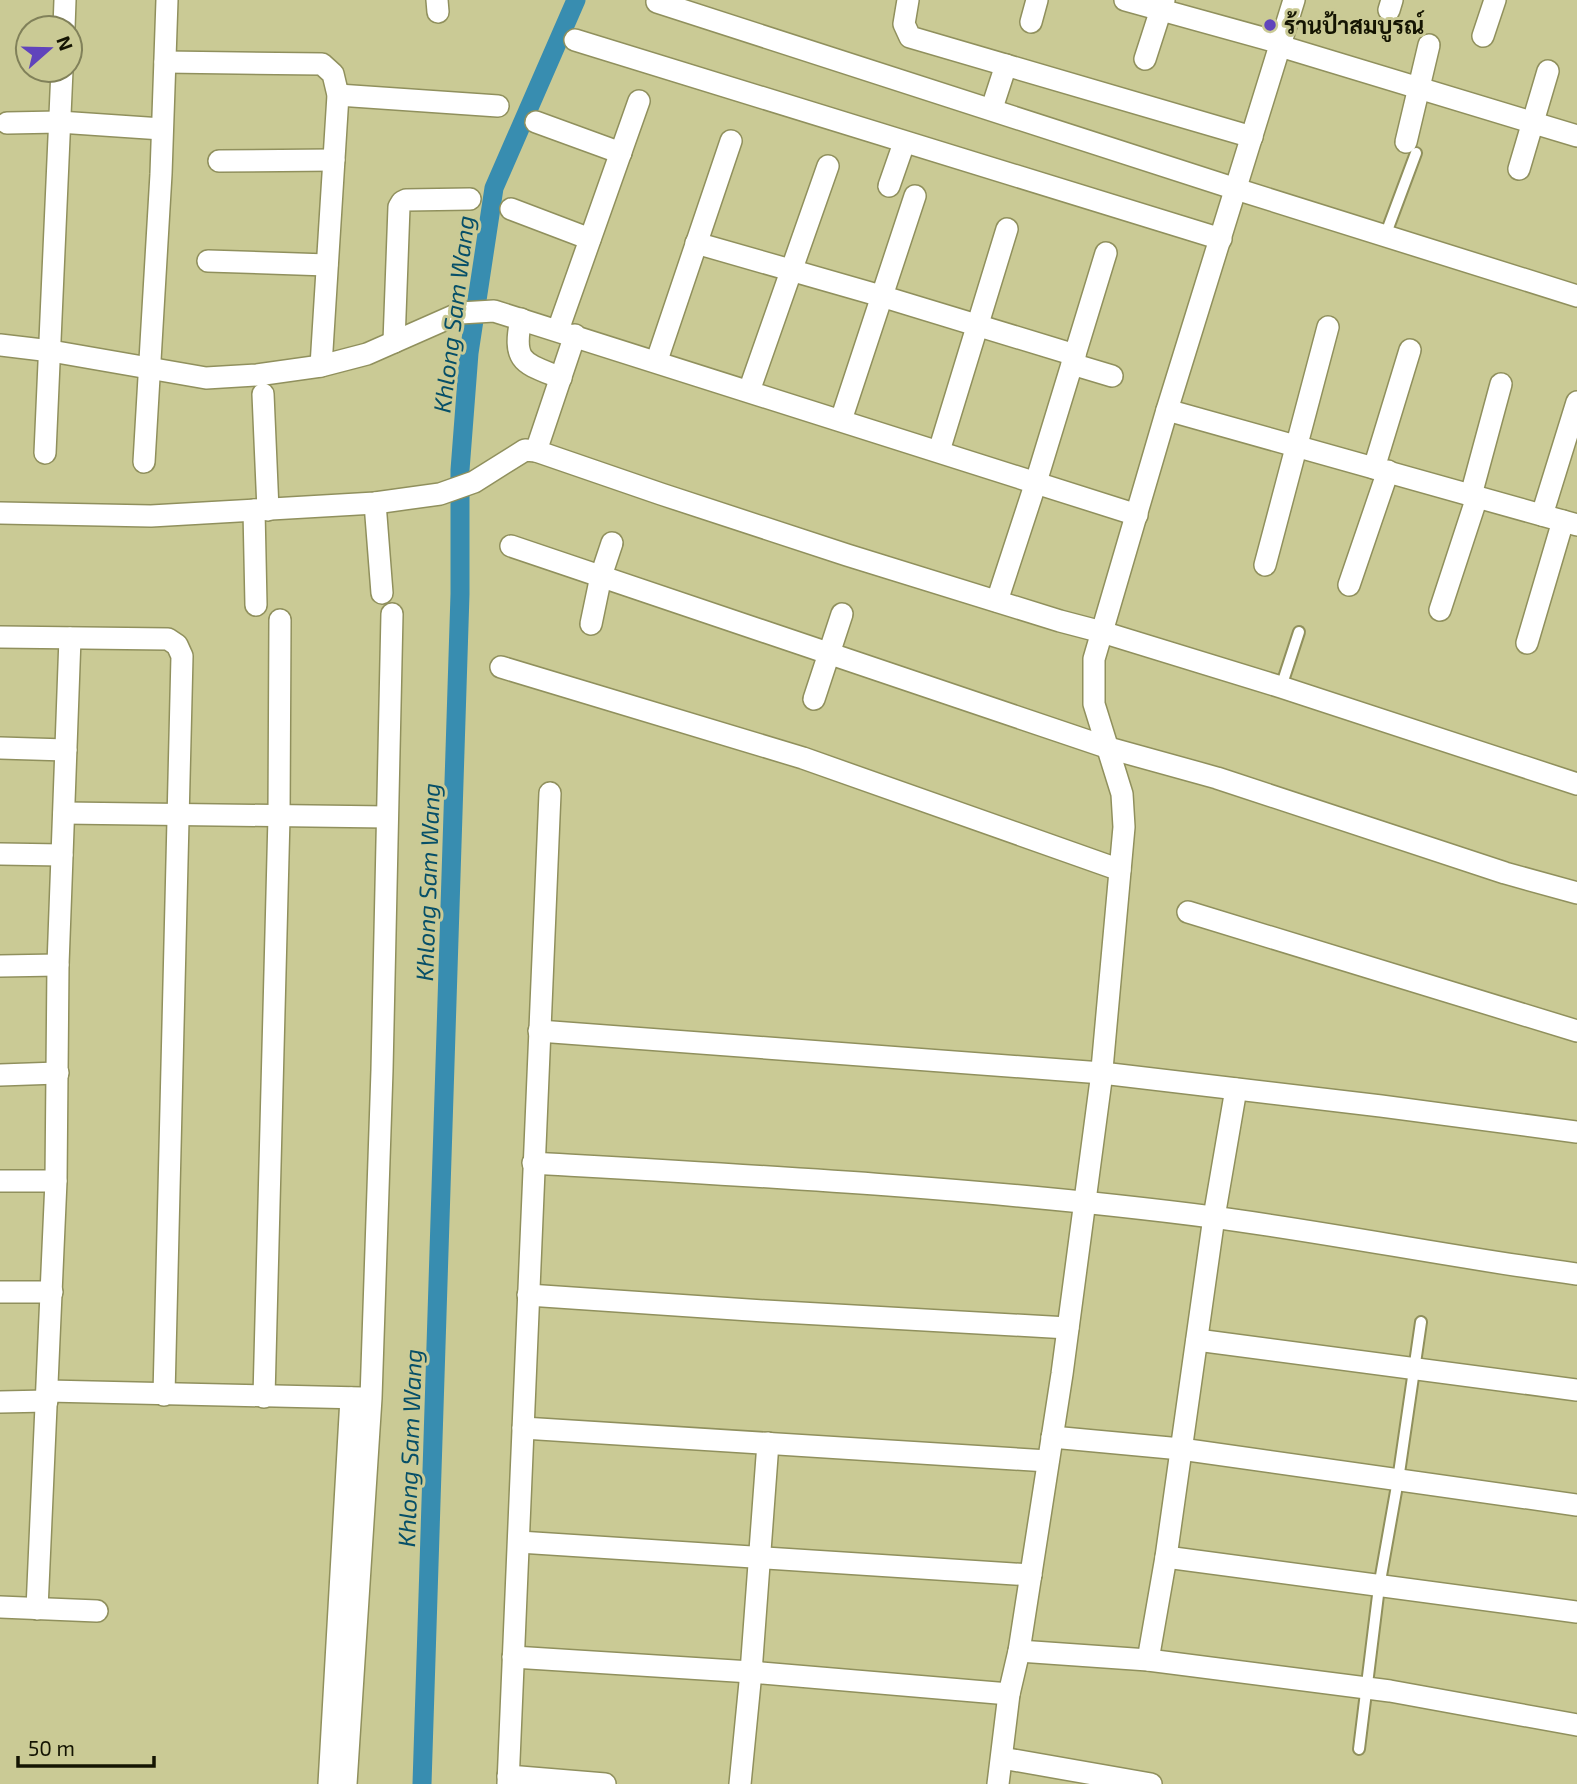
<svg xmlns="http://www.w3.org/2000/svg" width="1577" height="1784" font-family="'Exo 2',Sarabun,sans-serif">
	<rect width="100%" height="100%" fill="#caca95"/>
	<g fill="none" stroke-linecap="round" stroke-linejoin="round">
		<!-- canal -->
		<path stroke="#388db0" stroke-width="19" d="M422,1784L460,594V470L469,353L494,188L576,0"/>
		<!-- lane casing -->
		<g stroke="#90905d" stroke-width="14">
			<g id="lane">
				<path d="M1385,236L1416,153"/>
				<path d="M1281,687L1299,632"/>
				<path d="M1359,1749L1379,1587L1398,1480L1421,1322"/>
			</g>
		</g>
		<!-- street casing -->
		<g stroke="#90905d" stroke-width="24">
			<g id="street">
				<path d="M437,0L438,12"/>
				<path d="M908,0L904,24L910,37L1252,137"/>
				<path d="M1125,0L1281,43"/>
				<path d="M657,2L1236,189L1577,296"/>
				<path d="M1389,10L1392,0"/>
				<path d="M1031,22L1037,0"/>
				<path d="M64,28L65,0"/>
				<path d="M1483,36L1495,0"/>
				<path d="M575,40L1221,239"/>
				<path d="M1280,46L1577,136"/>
				<path d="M1145,59L1164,0"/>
				<path d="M165,62L322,64L333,74L338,95L321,366"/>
				<path d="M338,95L498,106"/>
				<path d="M992,108L1006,65"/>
				<path d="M536,122L621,153"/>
				<path d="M7,123L59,122L162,129"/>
				<path d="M1406,142L1429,45"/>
				<path d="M219,161L334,160"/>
				<path d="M1519,169L1548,71"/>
				<path d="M889,186L904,143"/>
				<path d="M511,209L590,239"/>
				<path d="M696,243L881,296L1075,355"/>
				<path d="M208,261L327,265"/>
				<path d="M521,319C512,363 524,363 561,378"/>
				<path d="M558,330L639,101"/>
				<path d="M394,342L399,207L402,202L406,200L470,199"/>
				<path d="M0,345L51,351L206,378L257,375L321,366L367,354L460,313L494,311L1137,515"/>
				<path d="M657,360L731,141"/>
				<path d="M1072,364L1112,376"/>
				<path d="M749,391L828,166"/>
				<path d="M263,394L268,510"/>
				<path d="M1167,410L1577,525"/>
				<path d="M841,420L915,196"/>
				<path d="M536,451L575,335"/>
				<path d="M939,451L1007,229"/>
				<path d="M45,453L62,70"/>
				<path d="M144,462L161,174L167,0"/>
				<path d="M1374,468L1410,350"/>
				<path d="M1471,495L1501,384"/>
				<path d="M375,503L382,593"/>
				<path d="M254,510L256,605"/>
				<path d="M0,513L151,516L375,503L440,494L474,482L525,450L536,451L661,494L847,555L1060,621L1102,632L1281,687L1577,784"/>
				<path d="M1542,515L1577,402"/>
				<path d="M511,546L1109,748L1217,778L1505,873L1577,893"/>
				<path d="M1265,565L1328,327"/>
				<path d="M1349,585L1388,471"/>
				<path d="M997,601L1036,482L1106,253"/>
				<path d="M1440,610L1477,497"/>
				<path d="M591,624L601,576L612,543"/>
				<path d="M0,637L168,639L177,645L182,656L164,1395"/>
				<path d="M1527,643L1563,521"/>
				<path d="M501,667L803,758L1120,870"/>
				<path d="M814,699L842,614"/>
				<path d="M0,748L66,750"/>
				<path d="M64,813L387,817"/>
				<path d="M0,854L62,855"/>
				<path d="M1188,912L1577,1031"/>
				<path d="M0,966L58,965"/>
				<path d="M539,1031L1102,1073L1381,1106L1577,1132"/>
				<path d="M0,1075L58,1073"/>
				<path d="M533,1163C760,1176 987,1188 1212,1217C1334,1233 1455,1258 1577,1274"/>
				<path d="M0,1181H56"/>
				<path d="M0,1292H52"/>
				<path d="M528,1295L765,1311L1068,1328"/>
				<path d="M1197,1340L1577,1390"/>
				<path d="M48,1391L362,1398"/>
				<path d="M264,1397L279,817L280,620"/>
				<path d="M0,1402L47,1401"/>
				<path d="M523,1428L1048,1461"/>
				<path d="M1052,1437L1181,1449L1577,1505"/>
				<path d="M519,1542L1031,1575"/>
				<path d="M1166,1557L1577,1612"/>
				<path d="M0,1607L97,1611"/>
				<path d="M37,1609L56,1181L58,965L70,638"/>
				<path d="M1019,1651L1148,1660L1390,1691L1577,1725"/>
				<path d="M513,1657L751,1672L1009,1694"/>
				<path d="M1148,1660L1166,1557L1214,1217L1236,1089"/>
				<path d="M1002,1758L1151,1784"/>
				<path d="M508,1776L605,1784"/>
				<path d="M329,1784L351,1398"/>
				<path d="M346,1784L371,1398L382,1070L392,614"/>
				<path d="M508,1784L550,793"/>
				<path d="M740,1784L751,1672L768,1443"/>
				<path d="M998,1784L1009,1694L1019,1651L1062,1374L1101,1080L1124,827L1122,794L1094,704V659L1167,410L1294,0"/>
			</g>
		</g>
		<!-- lane -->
		<use href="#lane" stroke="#fff" stroke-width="10"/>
		<!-- street -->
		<use href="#street" stroke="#fff" stroke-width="21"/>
	</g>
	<!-- markers -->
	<circle fill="#6044bc" stroke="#caca95" stroke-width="2.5" cx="1270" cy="25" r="7"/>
	<g text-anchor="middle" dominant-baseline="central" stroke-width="6" stroke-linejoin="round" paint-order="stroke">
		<!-- poi labels -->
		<g font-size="23" font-weight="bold" fill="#141402" stroke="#caca95" text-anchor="start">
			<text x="1284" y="25">ร้านป้าสมบูรณ์</text>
		</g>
		<!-- water labels -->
		<g font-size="24" font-style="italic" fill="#064f68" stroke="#caca95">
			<text transform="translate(453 314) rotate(-83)">Khlong Sam Wang</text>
			<text transform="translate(427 882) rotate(-88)">Khlong Sam Wang</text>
			<text transform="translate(409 1448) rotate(-88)">Khlong Sam Wang</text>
		</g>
	</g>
	<!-- north arrow -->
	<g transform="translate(49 49) rotate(70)"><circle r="33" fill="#caca95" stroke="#81815a" stroke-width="2"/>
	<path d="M0-5L12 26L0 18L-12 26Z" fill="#6044bc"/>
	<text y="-10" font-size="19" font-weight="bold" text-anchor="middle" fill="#141402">N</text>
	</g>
	<!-- scale -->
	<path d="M18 1756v10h136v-10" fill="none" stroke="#141402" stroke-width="3.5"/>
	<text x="28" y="1756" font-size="21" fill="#141402" stroke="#caca95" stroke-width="5" paint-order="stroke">50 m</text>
</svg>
